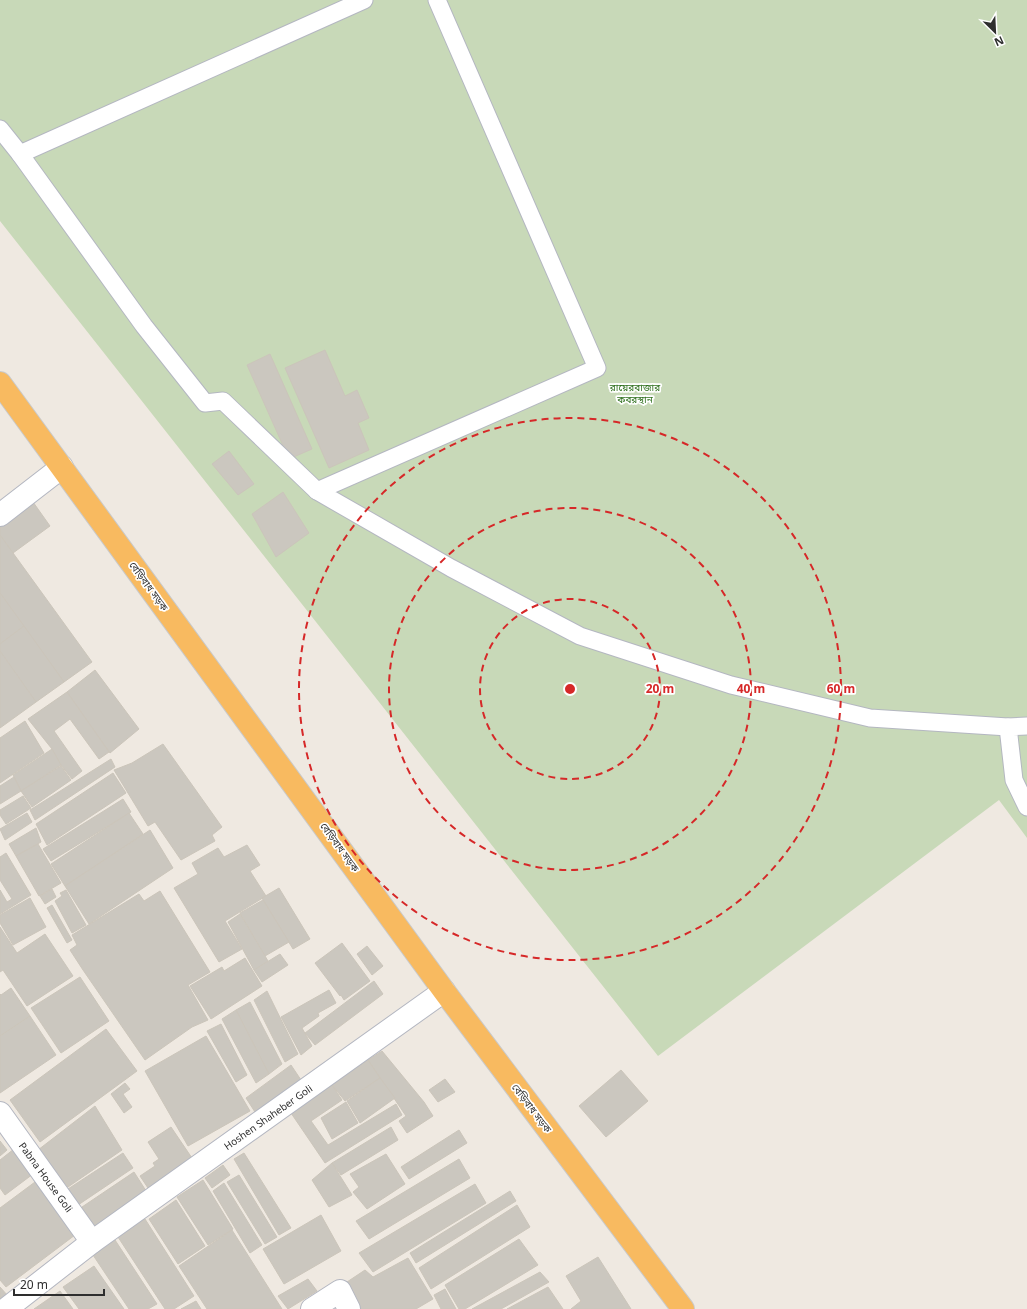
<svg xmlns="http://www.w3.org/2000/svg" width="1027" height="1309" font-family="'Noto Sans','Noto Sans Bengali',sans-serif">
	<rect width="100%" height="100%" fill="#efe9e1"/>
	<!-- cemetery -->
	<path fill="#c8d9b8" d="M0,0H1027V838L999,800L658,1056L0,221Z"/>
	<!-- building -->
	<g fill="#cbc7bf" stroke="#cbc5ba">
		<path d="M325,350L345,396L357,390L369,418L358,423L369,450L329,468L285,368Z"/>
		<path d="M270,354L312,449L289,459L247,365Z"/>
		<path d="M229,451L254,484L238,495L212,464Z"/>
		<path d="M283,492L309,533L276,557L252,514Z"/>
		<path d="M33,502L50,526L13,553L0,535V526Z"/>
		<path d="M0,535L92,662L64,682L0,593Z"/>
		<path d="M0,593L24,626L0,644Z"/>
		<path d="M24,626L64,682L36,702L0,651V644Z"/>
		<path d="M0,651L36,702L0,728Z"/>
		<path d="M95,670L139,729L110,753L67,692Z"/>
		<path d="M67,692L109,752L99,759L70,719L54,731L82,771L72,779L61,765L52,749L28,719Z"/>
		<path d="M25,721L44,753L0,783V738Z"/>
		<path d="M163,744L222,827L212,835L215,841L181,860L155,822L148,826L114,770L132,763Z"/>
		<path d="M52,749L61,765L21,791L13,775Z"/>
		<path d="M111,759L115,767L35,820L30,810Z"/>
		<path d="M61,766L71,780L32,807L21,791Z"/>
		<path d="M113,773L126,793L47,845L36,824Z"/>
		<path d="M14,777L21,791L0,804V786Z"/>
		<path d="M23,796L31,808L6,824L0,815V810Z"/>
		<path d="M123,799L131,812L51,861L43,849Z"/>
		<path d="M27,813L32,822L5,840L0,829Z"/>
		<path d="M129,813L143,834L65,886L51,864Z"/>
		<path d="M36,828L41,842L16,856L9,844Z"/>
		<path d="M150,830L173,868L89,924L65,886Z"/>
		<path d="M38,844L61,883L39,896L16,856Z"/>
		<path d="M247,845L260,865L250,871L266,896L225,921L242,949L219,962L174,888L198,874L192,863L218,848L224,857Z"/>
		<path d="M6,853L31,895L0,914V890L7,902L12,899L0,880V857Z"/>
		<path d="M279,888L310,939L293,949L262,898Z"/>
		<path d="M52,889L56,897L45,904L40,896Z"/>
		<path d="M66,890L86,925L72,933L55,901L62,896L60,893Z"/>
		<path d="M160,891L210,972L188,985L208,1020L192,1027L145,1060L83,970L70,950L77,945L72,935L139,894L144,901Z"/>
		<path d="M30,898L46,927L13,945L0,923V915Z"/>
		<path d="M263,900L289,942L265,956L240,913Z"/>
		<path d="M52,905L72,940L67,943L47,908Z"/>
		<path d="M240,914L268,961L254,970L228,922Z"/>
		<path d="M0,927L17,953L45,934L73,976L27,1006L3,970L0,972Z"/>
		<path d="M342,943L370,981L344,1000L341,995L340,996L315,963Z"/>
		<path d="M367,946L383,966L372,975L357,954Z"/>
		<path d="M280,954L288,965L262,982L254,970Z"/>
		<path d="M245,958L262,986L211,1019L190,986L222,967L224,971Z"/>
		<path d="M80,977L109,1021L61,1053L31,1008Z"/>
		<path d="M374,981L383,994L315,1045L305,1033Z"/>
		<path d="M11,988L30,1016L0,1036V994L1,995Z"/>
		<path d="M329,990L336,1003L318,1013L319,1016L302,1028L312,1046L301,1055L281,1017Z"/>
		<path d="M267,991L298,1054L285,1062L254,1000Z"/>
		<path d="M250,1002L282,1064L269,1074L236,1010Z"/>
		<path d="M236,1010L269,1074L256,1083L222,1019Z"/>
		<path d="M30,1016L56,1055L0,1093V1036Z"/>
		<path d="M221,1024L247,1075L236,1082L207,1031Z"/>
		<path d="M106,1029L137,1071L40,1142L10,1100Z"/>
		<path d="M206,1036L250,1111L188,1146L145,1071Z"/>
		<path d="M382,1051L424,1102L433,1116L407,1133L399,1121L406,1116L368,1060Z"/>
		<path d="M368,1060L380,1078L345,1101L332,1085Z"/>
		<path d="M291,1065L301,1080L255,1112L246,1098Z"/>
		<path d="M621,1070L648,1101L606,1137L579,1106Z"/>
		<path d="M380,1078L395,1098L360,1123L347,1101Z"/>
		<path d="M445,1079L455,1092L438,1102L429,1090Z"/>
		<path d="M125,1083L130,1089L123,1094L132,1107L124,1113L111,1094Z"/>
		<path d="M332,1085L342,1100L311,1121L328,1145L396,1104L402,1115L325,1163L291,1113Z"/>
		<path d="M346,1102L358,1123L332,1139L321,1118Z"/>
		<path d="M95,1106L122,1150L68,1187L38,1150Z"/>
		<path d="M171,1127L194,1161L150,1191L140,1176L155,1166L153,1163L159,1159L148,1142Z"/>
		<path d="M391,1127L398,1140L341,1175L332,1163Z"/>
		<path d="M459,1130L467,1143L409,1179L401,1167Z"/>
		<path d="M0,1141L7,1150L0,1156Z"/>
		<path d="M14,1149L33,1174L5,1195L0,1188V1160Z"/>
		<path d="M123,1153L133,1168L78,1205L68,1189Z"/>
		<path d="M244,1153L291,1228L279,1235L234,1159Z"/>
		<path d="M386,1154L405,1184L367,1209L353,1192L359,1187L350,1174Z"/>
		<path d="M459,1159L470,1178L369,1239L356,1221Z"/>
		<path d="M332,1163L352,1195L329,1207L312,1180Z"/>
		<path d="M223,1165L230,1175L212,1188L205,1178Z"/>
		<path d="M134,1172L148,1194L96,1228L82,1207Z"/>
		<path d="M239,1175L277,1237L265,1244L227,1182Z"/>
		<path d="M203,1180L233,1229L208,1245L177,1197Z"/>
		<path d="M35,1182L75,1235L6,1287L0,1280V1208Z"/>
		<path d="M224,1183L262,1245L250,1253L213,1191Z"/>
		<path d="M475,1184L486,1203L373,1272L359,1253Z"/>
		<path d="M510,1191L516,1201L416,1263L410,1253Z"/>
		<path d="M176,1200L205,1246L178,1264L149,1219Z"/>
		<path d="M517,1205L530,1227L431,1289L419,1268Z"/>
		<path d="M321,1215L341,1251L284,1284L263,1249Z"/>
		<path d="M145,1219L194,1296L174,1309H165L118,1237Z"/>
		<path d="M232,1230L282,1309H207L179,1266Z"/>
		<path d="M519,1239L538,1265L465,1309H459L445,1285Z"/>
		<path d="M115,1240L157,1304L148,1309H129L93,1255Z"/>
		<path d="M598,1257L631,1309H571L581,1301L566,1276Z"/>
		<path d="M408,1258L433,1299L416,1309H359L344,1284L365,1270L373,1277Z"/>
		<path d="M94,1266L124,1309H79L63,1287Z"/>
		<path d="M540,1272L549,1282L501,1309H472Z"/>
		<path d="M308,1279L317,1291L288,1309L278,1296Z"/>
		<path d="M0,1287L8,1296L0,1302Z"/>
		<path d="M548,1287L563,1309H507Z"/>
		<path d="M445,1289L456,1309H441L434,1295Z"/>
		<path d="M60,1291L73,1309H34Z"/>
		<path d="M196,1301L201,1309H181Z"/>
	</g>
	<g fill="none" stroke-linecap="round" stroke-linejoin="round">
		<!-- service casing -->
		<g stroke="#b4b7c1" stroke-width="19">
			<g id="service">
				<path d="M437,0L597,368L317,491L451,568L580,636L731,685L870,718L1008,727"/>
				<path d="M0,129L20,154L364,0"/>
				<path d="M20,154L144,326L205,403L223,401L317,491"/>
				<path d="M1027,726L1008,727L1014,780L1027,807"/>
			</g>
		</g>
		<!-- minor casing -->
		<g stroke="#b4b7c1" stroke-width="24">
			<g id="minor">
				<path d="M0,515L62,467"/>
				<path d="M0,1113L92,1242"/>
				<path d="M6,1309L92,1242L444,991"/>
				<path d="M312,1309L340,1291L349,1309"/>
			</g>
		</g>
		<!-- trunk casing -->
		<g stroke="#c9c9c9" stroke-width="24">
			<path id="trunk" d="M0,383L444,991L683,1309"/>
		</g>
		<!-- service -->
		<use href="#service" stroke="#fff" stroke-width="17"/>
		<!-- minor -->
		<use href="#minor" stroke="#fff" stroke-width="22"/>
		<!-- trunk -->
		<use href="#trunk" stroke="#f8ba60" stroke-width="22"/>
	</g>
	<!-- distance rings -->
	<g fill="none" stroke="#d62828" stroke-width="2" stroke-dasharray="7 5">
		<circle cx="570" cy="689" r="90"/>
		<circle cx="570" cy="689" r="181"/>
		<circle cx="570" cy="689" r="271"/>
	</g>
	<g text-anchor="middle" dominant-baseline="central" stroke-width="3.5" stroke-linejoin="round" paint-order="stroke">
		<!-- park labels -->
		<g font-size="10" fill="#2c6e1b" stroke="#fff">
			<text x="635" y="387">রায়েরবাজার<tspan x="635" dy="12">কবরস্থান</tspan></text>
		</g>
		<!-- street labels -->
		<g font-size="10" fill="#2e2e2e" stroke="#fff">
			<text transform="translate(149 586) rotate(54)">বেড়িবাধ সড়ক</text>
			<text transform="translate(340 847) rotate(54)">বেড়িবাধ সড়ক</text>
			<text transform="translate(532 1108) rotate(53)">বেড়িবাধ সড়ক</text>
			<text transform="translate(268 1117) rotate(-35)">Hoshen Shaheber Goli</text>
			<text transform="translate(46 1177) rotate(54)">Pabna House Goli</text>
		</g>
	</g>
	<circle cx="570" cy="689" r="6" fill="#d62828" stroke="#fff" stroke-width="2"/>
	<g font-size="12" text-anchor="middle" font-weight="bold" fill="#d62828" stroke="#fff" stroke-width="3.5" stroke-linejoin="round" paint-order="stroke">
		<text x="660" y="693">20 m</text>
		<text x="751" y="693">40 m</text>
		<text x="841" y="693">60 m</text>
	</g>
	<!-- north arrow -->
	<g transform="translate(995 32) rotate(156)" stroke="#ffffff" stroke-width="3" paint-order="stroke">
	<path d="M0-3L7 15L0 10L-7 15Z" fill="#2e2e2e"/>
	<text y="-6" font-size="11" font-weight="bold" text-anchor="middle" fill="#2e2e2e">N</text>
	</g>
	<!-- scale -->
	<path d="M14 1289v6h90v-6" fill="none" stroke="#2e2e2e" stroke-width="2"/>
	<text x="20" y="1289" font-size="12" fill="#2e2e2e" stroke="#ffffff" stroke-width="3" paint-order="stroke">20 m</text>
</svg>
